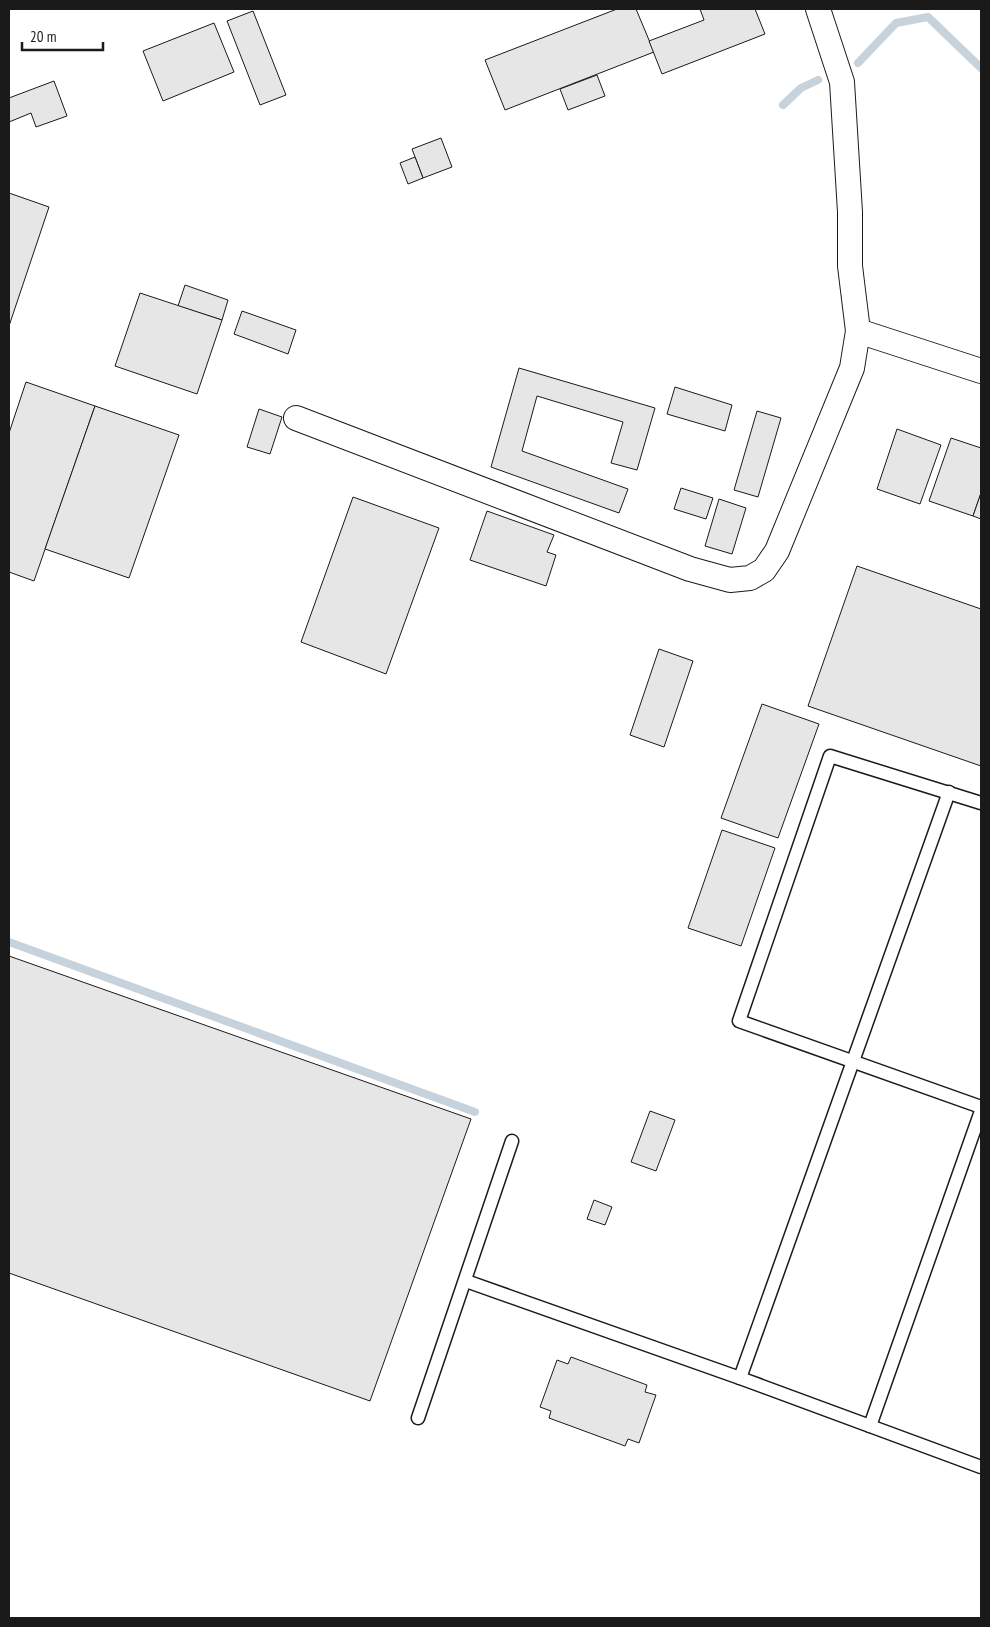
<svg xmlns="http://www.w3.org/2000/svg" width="990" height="1627" font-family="'PT Sans Narrow',sans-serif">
	<rect width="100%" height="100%" fill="#fff"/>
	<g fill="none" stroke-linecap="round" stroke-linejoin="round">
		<!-- stream -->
		<g stroke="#c6d2dc" stroke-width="8">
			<path d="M858,63L896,23L928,17L981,68"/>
			<path d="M783,105L801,88L818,80"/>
			<path d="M9,942L475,1112"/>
		</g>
	</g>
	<!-- building -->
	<g fill="#e6e6e6" stroke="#1a1a1a">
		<path d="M617,9H636L654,52L505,110L485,60Z"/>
		<path d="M700,9H755L765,34L662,74L649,41L704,20Z"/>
		<path d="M253,11L286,95L260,105L227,21Z"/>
		<path d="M214,23L234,72L163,101L143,51Z"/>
		<path d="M597,75L605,96L568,110L560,89Z"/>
		<path d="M54,81L67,116L36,127L31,113L9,122V98Z"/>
		<path d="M441,138L452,167L423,178L412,149Z"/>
		<path d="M415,157L423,178L408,184L400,163Z"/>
		<path d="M9,193L49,207L9,326Z"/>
		<path d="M185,285L228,300L222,320L178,306Z"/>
		<path d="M140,293L222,320L197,394L115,366Z"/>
		<path d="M242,311L296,330L288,354L234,334Z"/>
		<path d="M519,368L655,408L637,470L611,463L623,422L537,396L522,451L628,489L619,513L491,467Z"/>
		<path d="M26,382L95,406L34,581L9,572V433Z"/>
		<path d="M675,387L732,405L725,431L667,414Z"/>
		<path d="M95,406L179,435L129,578L45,549Z"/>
		<path d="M259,409L282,417L270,454L247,447Z"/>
		<path d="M757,411L781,418L758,497L734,490Z"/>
		<path d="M897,429L941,445L920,504L877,489Z"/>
		<path d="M951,438L981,448V493L973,516L929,501Z"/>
		<path d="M681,488L713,498L706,519L674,509Z"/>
		<path d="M981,493V519L973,516Z"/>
		<path d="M353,497L439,528L386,674L301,642Z"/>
		<path d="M719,499L746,508L732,554L705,546Z"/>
		<path d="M487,511L554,535L547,552L556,555L546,586L470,560Z"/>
		<path d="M857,566L981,609V766L808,706Z"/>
		<path d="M659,649L693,661L664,747L630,735Z"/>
		<path d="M762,704L819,724L778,838L721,818Z"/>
		<path d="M722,830L775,848L741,946L688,928Z"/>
		<path d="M9,956L471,1119L370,1401L9,1273Z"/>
		<path d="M650,1111L675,1120L656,1171L631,1162Z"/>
		<path d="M594,1200L612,1207L605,1225L587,1219Z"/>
		<path d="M571,1357L647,1385L645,1392L656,1395L639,1443L628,1439L625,1446L549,1418L551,1411L540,1407L557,1360L568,1364Z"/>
	</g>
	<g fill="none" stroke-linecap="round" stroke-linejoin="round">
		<!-- lane casing -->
		<g stroke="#1a1a1a" stroke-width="15">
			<g id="lane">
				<path d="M981,803L830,756L739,1021L981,1107"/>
				<path d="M466,1281L740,1378L981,1467"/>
				<path d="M740,1378L949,792"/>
				<path d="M418,1418L512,1141"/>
				<path d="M870,1426L981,1111"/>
			</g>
		</g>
		<!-- street casing -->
		<g stroke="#1a1a1a" stroke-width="26">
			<g id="street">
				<path d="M858,331L981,371"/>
				<path d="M296,418L690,569L730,580L750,578L764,570L777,551L852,368L858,331L850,266V212L842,82L818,9"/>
			</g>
		</g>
		<!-- lane -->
		<use href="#lane" stroke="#fff" stroke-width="12"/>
		<!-- street -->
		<use href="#street" stroke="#fff" stroke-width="24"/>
	</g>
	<!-- border -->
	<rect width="990" height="1627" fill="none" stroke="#1a1a1a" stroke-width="20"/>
	<!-- scale -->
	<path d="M22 42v8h81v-8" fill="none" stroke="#1a1a1a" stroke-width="2.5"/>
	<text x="30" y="42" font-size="15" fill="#1a1a1a" stroke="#ffffff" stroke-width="4" paint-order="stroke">20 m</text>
</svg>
